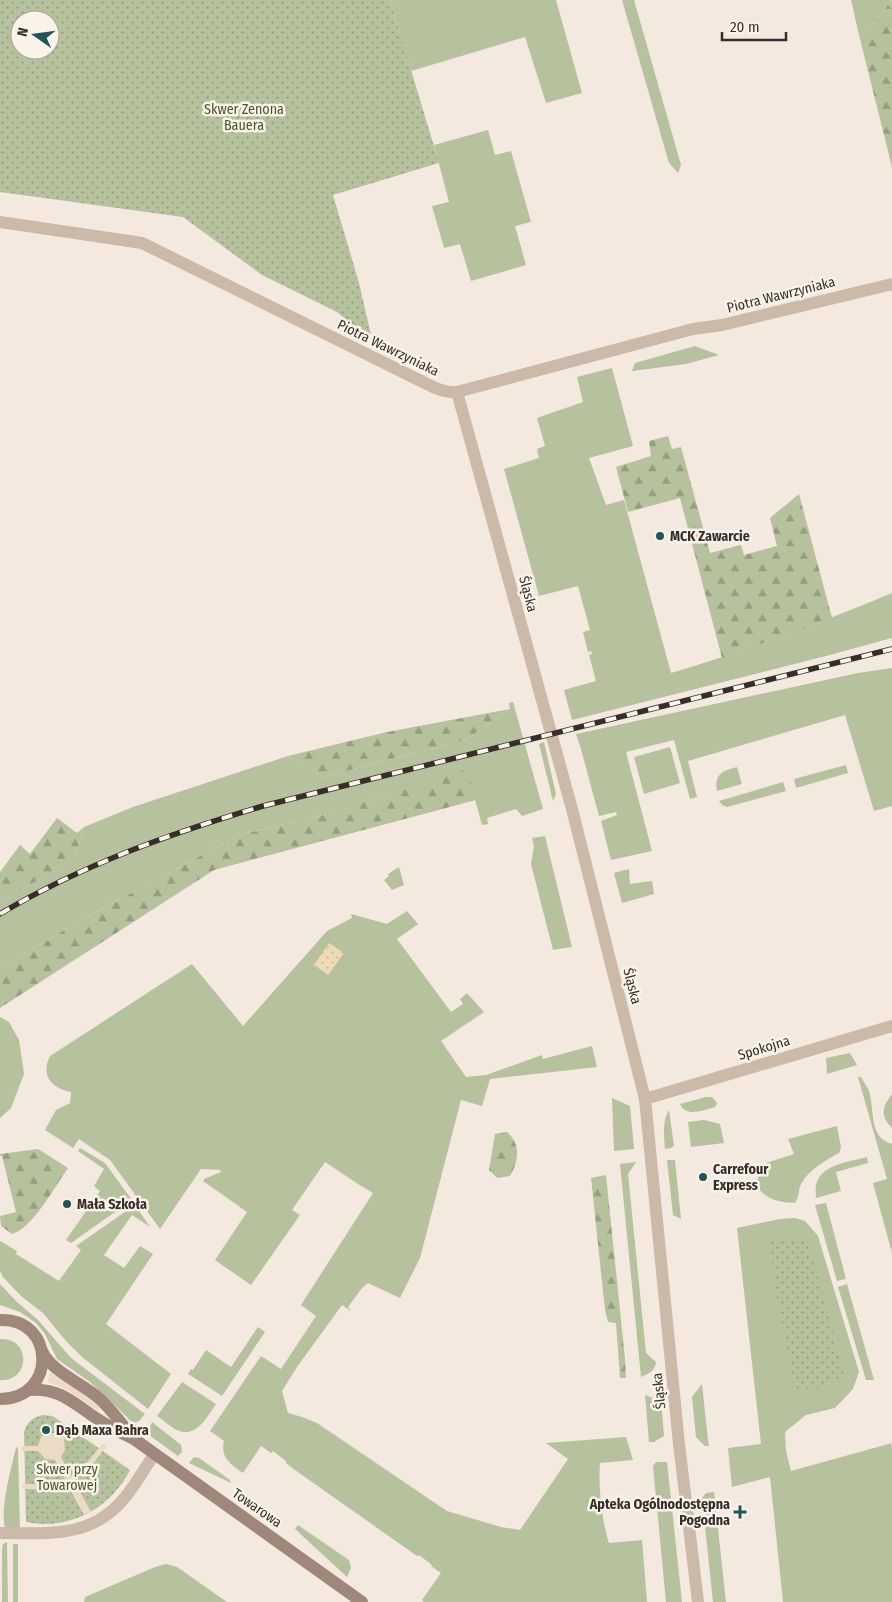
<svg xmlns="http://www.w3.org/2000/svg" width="892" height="1602" font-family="'Fira Sans Condensed',sans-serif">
	<defs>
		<pattern id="forest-firs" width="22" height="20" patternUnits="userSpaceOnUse" patternTransform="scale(1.25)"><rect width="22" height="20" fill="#b5c29d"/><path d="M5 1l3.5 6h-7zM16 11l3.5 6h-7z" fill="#949e80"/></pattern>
		<pattern id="sand-dots" width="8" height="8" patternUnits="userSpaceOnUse" patternTransform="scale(1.25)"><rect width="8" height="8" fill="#eedbb5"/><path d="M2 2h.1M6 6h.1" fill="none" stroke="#cdbc9c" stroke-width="1.8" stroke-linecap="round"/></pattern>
		<pattern id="park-dots" width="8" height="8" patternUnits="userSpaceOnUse" patternTransform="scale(1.25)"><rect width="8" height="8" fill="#b5c29d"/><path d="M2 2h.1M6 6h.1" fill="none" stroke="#949e80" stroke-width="1.8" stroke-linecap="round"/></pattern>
	</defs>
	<rect width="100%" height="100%" fill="#f3e9de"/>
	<!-- green -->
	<g fill="#b5c29d">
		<path d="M390,0H556L582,93L546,103L525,37L411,71Z"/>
		<path d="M622,0H634L681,165L678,173L669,163Z"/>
		<path d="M851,0H892L860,39Z"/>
		<path d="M488,130L495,155L511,151L531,222L515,226L526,265L471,281L460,244L444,248L432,206L449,202L434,145Z"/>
		<path d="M695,346L719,355L686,364L632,371L635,363Z"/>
		<path d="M612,368L633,446L589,458L606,505L624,500L671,673C746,651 820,623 892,593V638L830,655L572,720L564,690L596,681L589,655L592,654L591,651L588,652L583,632L590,630L578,586L539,596L504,469L539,458L537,449L545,446L537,418L583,402L577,377Z"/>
		<path d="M892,668V806L874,811L845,715L688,761L697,797L690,799L674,740L626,752L652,851L611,860L601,821L617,815L616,812L599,816L581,749L576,734L858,673Z"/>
		<path d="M513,702L543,809L522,816L516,809L487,818L488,824L482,825L467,770L331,813L239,835L74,924L0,969V902L74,860L84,827L133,807L288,756L323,777L466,740L510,709L509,703Z"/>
		<path d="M544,742L556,794L553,801L539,744Z"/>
		<path d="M670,747L680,783L644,794L634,757Z"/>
		<path d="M846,765L848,773L796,788L794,779Z"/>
		<path d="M737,767L742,784L717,791C714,774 722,771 737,767Z"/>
		<path d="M783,782L786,791L727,807L722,805L719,801Z"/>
		<path d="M545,836L572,947L553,950L531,864L534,846L532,838Z"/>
		<path d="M399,867L404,885L392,890L384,880L389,876L388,874Z"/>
		<path d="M629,869L630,884L652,881L654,894L622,903L614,873Z"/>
		<path d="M407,911L418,924L397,939L451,1012L463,1004L460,999L467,993L484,1012L441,1041L466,1077L486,1075L542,1055L543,1059L592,1046L597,1067L490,1079L482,1106L461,1100L420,1258L400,1298L368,1283L362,1288L348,1307L351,1311L342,1305L297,1367L282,1391L288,1413L302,1417L317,1423L447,1511L501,1527L520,1530L568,1459L546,1443L626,1437L633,1460L600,1463C598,1486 602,1522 609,1543L642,1540L647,1602H424L422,1600L441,1573L431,1566L432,1565L419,1555L417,1556L295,1470L286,1463V1461L273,1451L271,1453L261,1446L243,1473C230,1464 220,1457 224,1441L210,1431L261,1356L281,1369L316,1316L301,1305L373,1193L358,1184L325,1162L292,1210L300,1215L251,1285L215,1260L247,1212L203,1181L204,1179L221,1172L220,1170L201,1169L160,1229L110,1160L79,1139L73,1148L45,1130L56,1110L70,1103L71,1092C52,1088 40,1076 50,1056L192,964L243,1026L327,931L352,918L351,914L387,924Z"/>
		<path d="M0,1017L9,1022L19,1040L24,1074L11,1108L0,1118Z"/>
		<path d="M850,1053L857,1065L827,1074L826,1058Z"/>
		<path d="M861,1077C863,1081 867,1086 869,1091C875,1110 868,1137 892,1144V1253L873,1183L887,1179L858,1077Z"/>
		<path d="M892,1094V1128C880,1116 882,1107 892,1094Z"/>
		<path d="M706,1097H712L717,1103L715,1107C704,1110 686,1118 680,1104Z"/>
		<path d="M612,1098L630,1106L634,1149L614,1151Z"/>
		<path d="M669,1110L674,1146L671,1148L665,1149C664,1136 662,1121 669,1110Z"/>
		<path d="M704,1120L720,1124L724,1143L691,1147L688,1122Z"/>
		<path d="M837,1126L841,1147L839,1153C826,1160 808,1170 801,1184C798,1191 800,1194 795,1203C778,1202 766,1200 756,1185L759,1175L766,1163L794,1154L788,1139Z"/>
		<path d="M80,1148L105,1163L132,1200L71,1243L66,1240L100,1191L94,1186L104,1169L78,1151Z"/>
		<path d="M867,1157L868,1163L836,1172L841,1191L816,1198C816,1194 815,1189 816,1185C821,1164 849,1162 867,1157Z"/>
		<path d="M667,1160H675L681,1219L673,1215Z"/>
		<path d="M636,1162L628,1174L646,1353L656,1362C655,1371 648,1374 641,1377L620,1164Z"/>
		<path d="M826,1203L846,1279L837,1281L815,1205Z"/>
		<path d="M135,1205L150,1227L132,1215L104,1255L124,1268L140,1246L153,1254L106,1324L171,1374L148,1409L82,1357L66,1341L43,1313L21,1296L3,1277L0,1271V1241L17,1251L16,1254L59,1281L81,1250L76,1246Z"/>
		<path d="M795,1218L805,1221L818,1236L859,1372L853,1389L835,1408L806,1415L785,1432L786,1451L791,1471L892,1443L891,1445L892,1449V1602H783L770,1477L732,1487L728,1448L761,1444L737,1228L780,1219Z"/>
		<path d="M0,1284L16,1301L38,1320L71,1358L145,1414L139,1421L133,1423L130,1420L90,1382L57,1359L45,1334L36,1323L20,1312L0,1305Z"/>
		<path d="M847,1284L874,1380H866L838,1287Z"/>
		<path d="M258,1327L265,1332L222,1396L188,1374L191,1369L193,1370L206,1350L231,1367Z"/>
		<path d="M0,1339C31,1337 31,1382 0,1380Z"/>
		<path d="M182,1382L216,1404C207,1417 196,1439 177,1430C170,1427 164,1420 157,1416Z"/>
		<path d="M702,1384L708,1440L709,1446H705L696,1437L692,1397Z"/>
		<path d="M645,1395L661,1401L664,1436L654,1442H649Z"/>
		<path d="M152,1422L181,1445L182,1452L178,1456L149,1435V1430Z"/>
		<path d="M18,1447L20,1530L5,1528C0,1508 11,1469 16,1448Z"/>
		<path d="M194,1457L199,1458L230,1480L231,1483L189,1463Z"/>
		<path d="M656,1462H667L682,1602H666L653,1466Z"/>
		<path d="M714,1492L726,1602H713L702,1498L706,1493Z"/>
		<path d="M298,1525L349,1560L351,1568L347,1577L295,1529Z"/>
		<path d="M7,1542L8,1602H2V1548L3,1544Z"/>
		<rect x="13" y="1544" width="5" height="58"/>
		<path d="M166,1564L177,1567L227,1602H84L85,1597L155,1567Z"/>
	</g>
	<!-- forest -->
	<g fill="url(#forest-firs)">
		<path d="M892,0V167L860,39Z"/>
		<path d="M668,436L672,449L681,447L710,553L741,545L744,555L777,546L770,518L799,494L832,618L722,658L680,498L628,512L616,467L651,456L649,441Z"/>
		<path d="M510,709L466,740L323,777L288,756L387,732Z"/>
		<path d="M467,769L476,800L214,870L0,1008V969L74,924L239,835L331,813Z"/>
		<path d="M57,818L77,833L84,827L74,860L0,902V872L20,845L30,854Z"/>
		<path d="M507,1132C521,1144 519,1161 510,1176L497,1178L489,1170L495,1134Z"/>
		<path d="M38,1149L68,1168C56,1185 32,1229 12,1234L1,1226L0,1216L16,1212L2,1156H0V1154Z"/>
		<path d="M606,1175L625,1359L626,1378H620L616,1323L608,1322L605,1310L591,1178Z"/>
	</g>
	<!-- sand -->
	<path fill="url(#sand-dots)" d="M329,943L344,953L328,975L314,965Z"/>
	<!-- park -->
	<g fill="url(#park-dots)" fill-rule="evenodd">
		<path d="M0,0H390L439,163L333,195L359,283L371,335L350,323L337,312L262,275L183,217L0,192ZM20,20H50V50H20Z"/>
		<path d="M807,1237L844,1375C826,1386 815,1391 794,1388L776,1292L770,1241Z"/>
		<path d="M43,1415L52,1416L57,1419L130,1470C111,1508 69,1531 26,1522L24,1432C27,1422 33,1417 43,1415Z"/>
	</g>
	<!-- plaza -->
	<g fill="#ebdac5">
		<path d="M50,1373L81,1392L99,1407L98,1411L66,1389L48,1382Z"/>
		<path d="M71,1420L75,1423L64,1439L65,1450L61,1457L71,1476L86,1464L103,1443L107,1446L93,1464L74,1480L91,1512L84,1515L67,1484L48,1489H22V1484H45L65,1479L55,1460L45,1459L38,1451H21V1446H38L41,1437L47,1433H55L61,1435Z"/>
	</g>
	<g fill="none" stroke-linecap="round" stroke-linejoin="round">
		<!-- street -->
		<g stroke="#cbb9a9" stroke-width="12">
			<path d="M0,222L142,243L427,384C437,389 446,393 457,392L693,329L722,325L892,284"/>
			<path d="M457,392L572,809L645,1099L679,1444L698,1602"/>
			<path d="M645,1099L892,1026"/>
			<path d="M0,1533C44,1533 88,1539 121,1502C134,1488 143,1470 154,1455"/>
		</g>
		<!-- secondary -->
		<g stroke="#9f887b" stroke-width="12">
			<path d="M0,1320C56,1318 57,1399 0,1399"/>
			<path d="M42,1351C53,1374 84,1383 102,1401C113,1412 123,1425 132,1437"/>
			<path d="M29,1390C60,1388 72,1402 96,1418C108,1426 121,1433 134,1439L362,1602"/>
		</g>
		<!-- rail casing -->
		<g stroke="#382e29" stroke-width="5.5">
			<path id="rail" d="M0,914C82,865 171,833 263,806L892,649"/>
		</g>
		<!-- rail -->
		<use href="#rail" stroke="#faf3ea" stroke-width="4" stroke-dasharray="11" stroke-linecap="butt"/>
	</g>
	<!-- markers -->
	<g fill="#1e565a" stroke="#faf3ea" stroke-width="2">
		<circle cx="660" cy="536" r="5"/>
		<circle cx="703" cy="1177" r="5"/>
		<circle cx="67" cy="1204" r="5"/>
		<circle cx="46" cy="1430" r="5"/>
		<path d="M737.5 1504.5h5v5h5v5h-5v5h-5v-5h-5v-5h5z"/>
	</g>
	<g text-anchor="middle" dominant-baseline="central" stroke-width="5" stroke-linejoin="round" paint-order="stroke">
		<!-- park labels -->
		<g font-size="14" fill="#47572d" stroke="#faf3ea">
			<text x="244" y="109">Skwer Zenona<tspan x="244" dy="16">Bauera</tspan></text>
			<text x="67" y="1469">Skwer przy<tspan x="67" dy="16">Towarowej</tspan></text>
		</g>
		<!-- street labels -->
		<g font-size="14" fill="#382e29" stroke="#faf3ea">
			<text transform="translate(781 295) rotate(-14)">Piotra Wawrzyniaka</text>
			<text transform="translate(388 348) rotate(26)">Piotra Wawrzyniaka</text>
			<text transform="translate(528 594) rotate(75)">Śląska</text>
			<text transform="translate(632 986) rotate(76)">Śląska</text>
			<text transform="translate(764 1048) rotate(-17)">Spokojna</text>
			<text transform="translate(659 1391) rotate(-96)">Śląska</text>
			<text transform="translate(257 1508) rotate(35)">Towarowa</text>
		</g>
		<!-- poi labels -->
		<g font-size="14" font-weight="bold" fill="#382e29" stroke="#faf3ea" text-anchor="start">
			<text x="670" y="536">MCK Zawarcie</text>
			<text x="713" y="1169">Carrefour<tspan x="713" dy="16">Express</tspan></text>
			<text x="77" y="1204">Mała Szkoła</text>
			<text x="56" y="1430">Dąb Maxa Bahra</text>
			<text x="730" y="1504" text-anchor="end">Apteka Ogólnodostępna<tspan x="730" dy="16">Pogodna</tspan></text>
		</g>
	</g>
	<!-- north arrow -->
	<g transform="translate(35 35) rotate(284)"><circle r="24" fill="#faf3ea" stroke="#aca49d"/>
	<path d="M0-4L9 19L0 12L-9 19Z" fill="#1e565a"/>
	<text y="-8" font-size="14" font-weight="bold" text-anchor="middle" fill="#382e29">N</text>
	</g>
	<!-- scale -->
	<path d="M722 32v8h64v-8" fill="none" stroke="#382e29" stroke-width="2.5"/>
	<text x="730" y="32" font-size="15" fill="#382e29" stroke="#faf3ea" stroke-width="4" paint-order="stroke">20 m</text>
</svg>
